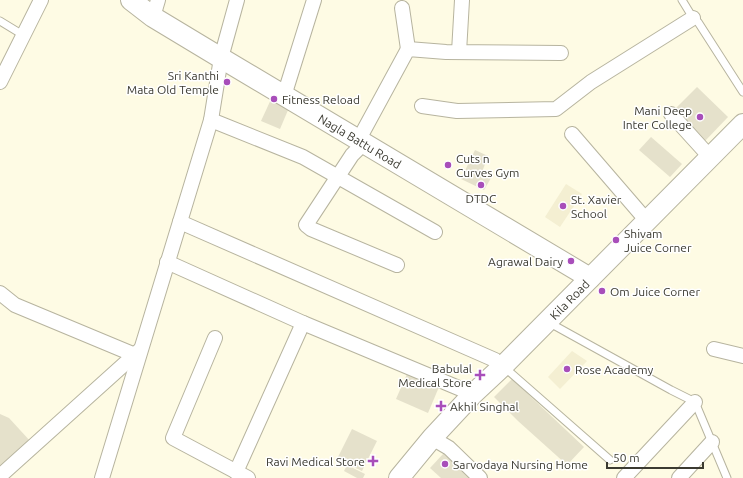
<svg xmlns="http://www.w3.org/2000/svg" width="743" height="478" font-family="Ubuntu,sans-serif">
	<rect width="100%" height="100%" fill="#fefbe4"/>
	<!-- built -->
	<g fill="#f4efd2">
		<path d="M566,184L582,194L560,227L545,217Z"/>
		<path d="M572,351L587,361L560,389L548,377Z"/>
	</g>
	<!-- building -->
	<g fill="#e5e1cb">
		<path d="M697,87L728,117L705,141L674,110Z"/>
		<path d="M273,95L291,103L280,129L261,121Z"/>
		<path d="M651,137L682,164L670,177L639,150Z"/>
		<path d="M475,150L488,156L482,172L491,178L484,190L461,179Z"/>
		<path d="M407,374L439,387L428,413L396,399Z"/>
		<path d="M512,379L584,447L567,465L518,421L494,397Z"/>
		<path d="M0,414L9,418L31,442L0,470Z"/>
		<path d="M352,429L377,441L362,471L337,459Z"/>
		<path d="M444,453L472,478H441L430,468Z"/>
		<path d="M347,465L365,474L363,478H357L344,471Z"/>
	</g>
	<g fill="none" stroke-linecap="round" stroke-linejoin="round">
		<!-- lane casing -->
		<g stroke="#b7b49f" stroke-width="9">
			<g id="lane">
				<path d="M682,0L693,18L698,22L743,92"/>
				<path d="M0,21L23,35"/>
				<path d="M548,322L671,390L695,402L727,478"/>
				<path d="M503,366L610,460"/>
			</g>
		</g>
		<!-- street casing -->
		<g stroke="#b7b49f" stroke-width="16">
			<g id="street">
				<path d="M402,8L408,49"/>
				<path d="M153,17L158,0"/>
				<path d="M459,52L462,0"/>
				<path d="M0,82L41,0"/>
				<path d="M284,96L314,0"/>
				<path d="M422,106L457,111L556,109L591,82L693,18"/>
				<path d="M671,114L710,157"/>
				<path d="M211,120L303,157L435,232"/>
				<path d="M572,134L647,221"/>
				<path d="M358,141L408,49L446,52L561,53"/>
				<path d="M363,144L352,155L306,225L311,229L397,265"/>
				<path d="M180,222L495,360L503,366"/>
				<path d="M167,262L303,323L473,394"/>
				<path d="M0,293L15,305L135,355"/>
				<path d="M215,338L173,438L248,478"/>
				<path d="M714,349L743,356"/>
				<path d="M432,438L449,448L480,478"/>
				<path d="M236,472L303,323"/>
				<path d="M0,476L140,350"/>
				<path d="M102,478L211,120L221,58L237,0"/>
				<path d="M624,478L695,402"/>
				<path d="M679,478L712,442"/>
			</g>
		</g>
		<!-- secondary casing -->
		<g stroke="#b7b49f" stroke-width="22">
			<g id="secondary">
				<path id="s1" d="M131,0L153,17L221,58L590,278"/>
				<path id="s2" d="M399,478L432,438L473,394L503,366L743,124"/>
			</g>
		</g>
		<!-- lane -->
		<use href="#lane" stroke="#fff" stroke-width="7"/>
		<!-- street -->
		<use href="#street" stroke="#fff" stroke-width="14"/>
		<!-- secondary -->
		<use href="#secondary" stroke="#fff" stroke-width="20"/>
	</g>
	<!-- markers -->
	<g fill="#a84eba" stroke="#fff" stroke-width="1.5">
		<circle cx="227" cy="82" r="4"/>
		<circle cx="274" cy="99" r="4"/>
		<circle cx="700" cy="117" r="4"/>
		<circle cx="448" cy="165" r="4"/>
		<circle cx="481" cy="185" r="4"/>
		<circle cx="563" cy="206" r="4"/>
		<circle cx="616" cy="240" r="4"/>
		<circle cx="571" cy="261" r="4"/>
		<circle cx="602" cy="291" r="4"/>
		<circle cx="567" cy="369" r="4"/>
		<path d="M478 369h4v4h4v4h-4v4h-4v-4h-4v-4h4z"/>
		<path d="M439 400h4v4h4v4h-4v4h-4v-4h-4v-4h4z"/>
		<path d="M371 455h4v4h4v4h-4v4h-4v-4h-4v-4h4z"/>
		<circle cx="445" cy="464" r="4"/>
	</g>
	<g text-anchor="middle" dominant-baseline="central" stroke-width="3" stroke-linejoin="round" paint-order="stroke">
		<!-- poi labels -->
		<g font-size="12" fill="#3b3a31" stroke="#fff" text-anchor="start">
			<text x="219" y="75" text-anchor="end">Sri Kanthi<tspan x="219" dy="14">Mata Old Temple</tspan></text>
			<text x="282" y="99">Fitness Reload</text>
			<text x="692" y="110" text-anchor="end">Mani Deep<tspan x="692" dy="14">Inter College</tspan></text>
			<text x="456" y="158">Cuts n<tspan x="456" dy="14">Curves Gym</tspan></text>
			<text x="481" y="198" text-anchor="middle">DTDC</text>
			<text x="571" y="199">St. Xavier<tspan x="571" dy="14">School</tspan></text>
			<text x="624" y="233">Shivam<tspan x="624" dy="14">Juice Corner</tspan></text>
			<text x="563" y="261" text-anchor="end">Agrawal Dairy</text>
			<text x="610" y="291">Om Juice Corner</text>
			<text x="472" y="368" text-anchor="end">Babulal<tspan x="472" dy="14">Medical Store</tspan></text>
			<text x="575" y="369">Rose Academy</text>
			<text x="450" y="406">Akhil Singhal</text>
			<text x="365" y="461" text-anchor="end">Ravi Medical Store</text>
			<text x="453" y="464">Sarvodaya Nursing Home</text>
		</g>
		<!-- street labels -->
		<g font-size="12" fill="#3b3a31" stroke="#fff">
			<text stroke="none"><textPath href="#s1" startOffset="269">Nagla Battu Road</textPath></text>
			<text stroke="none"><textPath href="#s2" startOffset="247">Kila Road</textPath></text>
		</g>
	</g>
	<!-- scale -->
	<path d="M607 462v6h96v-6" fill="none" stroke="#3b3a31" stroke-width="2"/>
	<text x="613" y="462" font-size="12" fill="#3b3a31" stroke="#ffffff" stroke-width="3" paint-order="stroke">50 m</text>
</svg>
